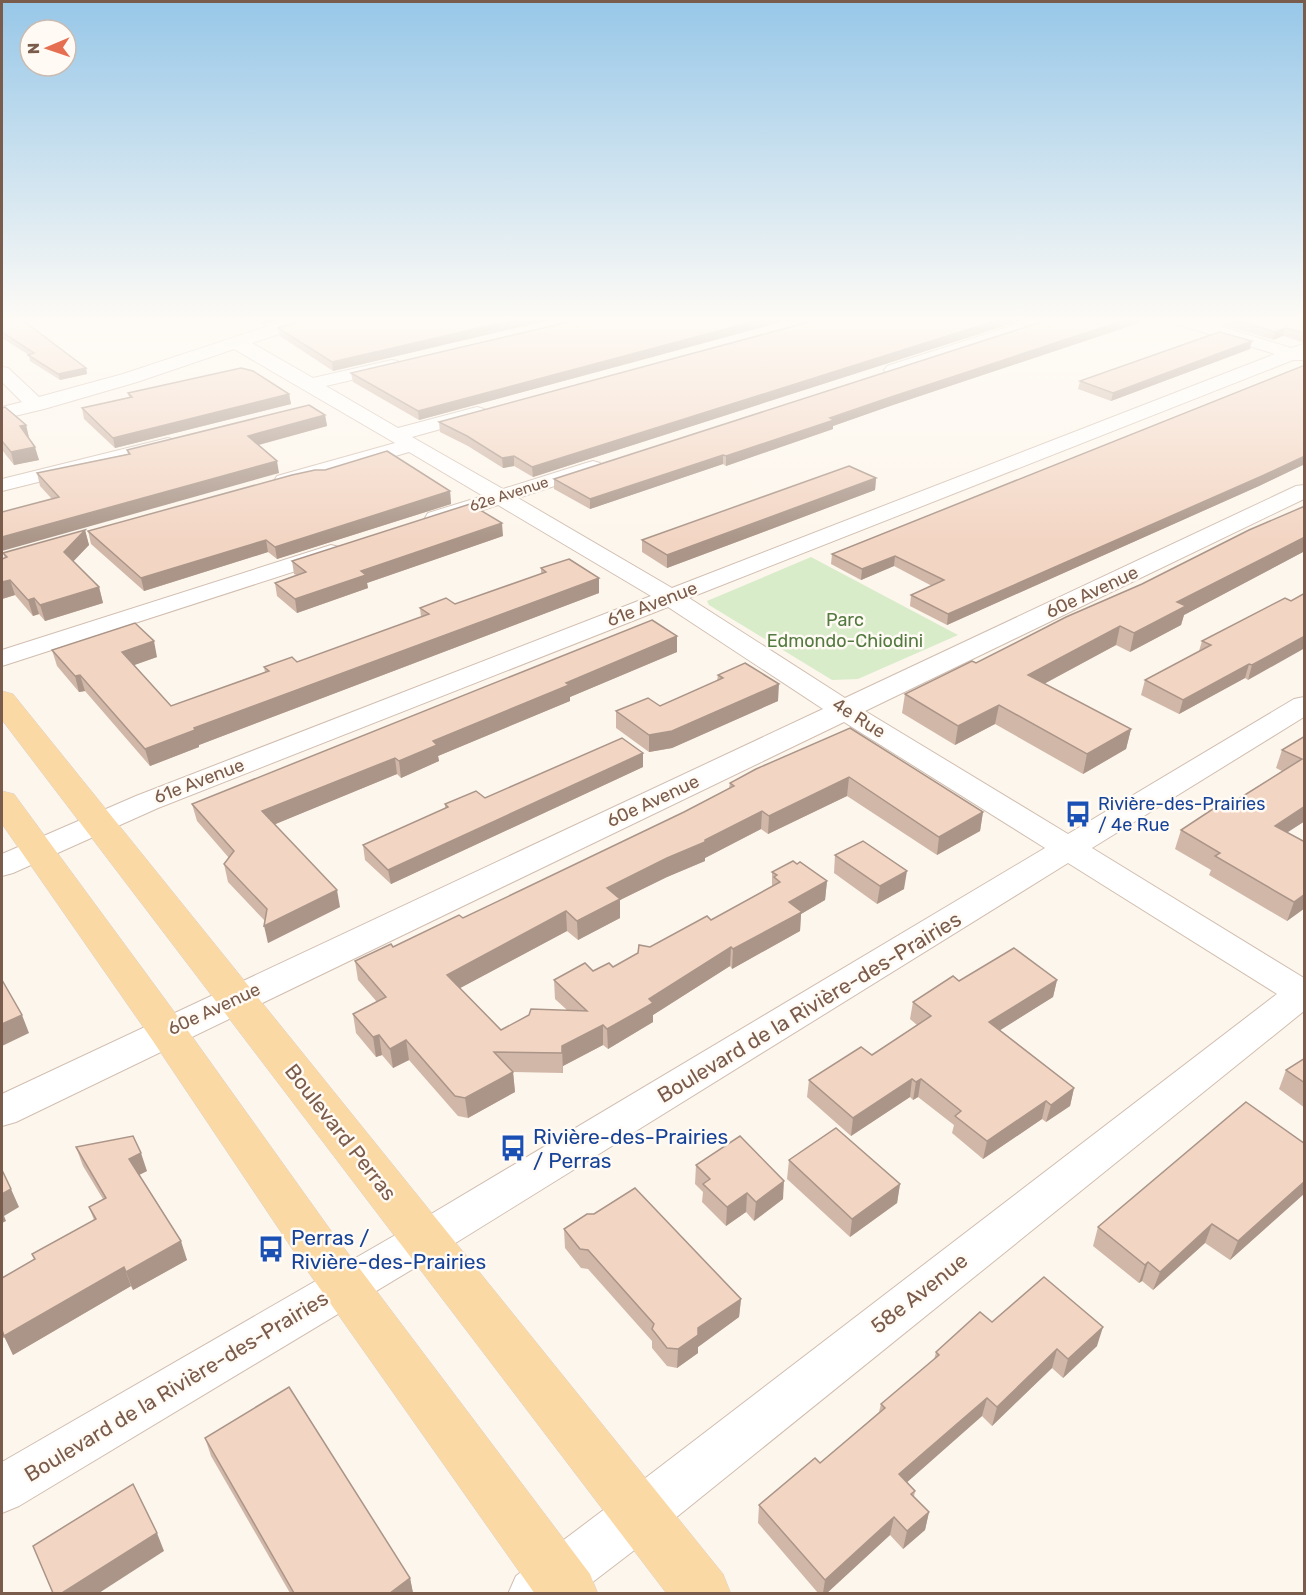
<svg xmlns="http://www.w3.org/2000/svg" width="1306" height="1595" font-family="Rubik,sans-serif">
	<rect width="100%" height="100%" fill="#fdf6ec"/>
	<!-- green -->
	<path fill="#d8ecc9" d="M811,557L958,635L858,679L832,680L709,605L707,601Z"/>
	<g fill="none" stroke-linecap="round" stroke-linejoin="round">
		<!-- minor casing -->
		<g stroke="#d1beb0" stroke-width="2">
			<g id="minor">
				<path d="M289,319H314L312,323L252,343L313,378L392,360L398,361L401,365L398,369L326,386L398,428L477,407L484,409L487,413L484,417L412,437L503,489L586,463L593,461L600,463L603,467L600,471L518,498L672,588L1275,354L1173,323L1171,319H1197L1291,348L1304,344V360H1293L689,598L845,698L1296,486L1304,485V499L865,711L1068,834L1294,699L1304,697V717L1092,848L1304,978V1011L658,1532L577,1594H508L516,1576L622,1496L1277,994L1068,863L441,1252L19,1506L2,1513V1462L411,1226L1045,848L844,722L16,1122L2,1126V1094L823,709L668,607L158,808L13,873L2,876V854L136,796L651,596L498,505L444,523L436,525L428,523L425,518L428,513L483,496L409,452L293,486L285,487L277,486L274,481L277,476L395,443L234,349L137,382L44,409L2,419V407L22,402L2,382V367L8,368L39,397L123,374Z"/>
				<path d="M1033,319H1058L1056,323L899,374H887L884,370L887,366Z"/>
				<path d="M168,438L175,440L178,444L175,448L2,491V479Z"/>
				<path d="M331,545L339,547L343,552L339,557L2,666V650Z"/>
			</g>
		</g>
		<!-- major casing -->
		<g stroke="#dad1cd" stroke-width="1">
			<g id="major">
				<path d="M2,691L13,694L723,1574L731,1594H667L2,720Z"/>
				<path d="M2,791L14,794L181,1021L329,1228L590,1574L598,1594H535L297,1256L153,1041L2,824Z"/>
			</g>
		</g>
		<!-- minor -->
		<use href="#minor" fill="#fff" fill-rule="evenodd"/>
		<!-- major -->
		<use href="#major" fill="#fbd9a5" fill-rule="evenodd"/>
	</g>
	<!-- wall -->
	<g fill="#d1b7a8">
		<path d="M2,319L86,368L87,374L60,380L30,361L29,355L2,338Z"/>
		<path d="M253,319H282L263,325Z"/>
		<path d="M305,319H554L333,371L280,336L278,328Z"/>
		<path d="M582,319H793L419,420L353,382L351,373Z"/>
		<path d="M820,319H1026L533,477L514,466L503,468L468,446L440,432L439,422Z"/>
		<path d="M1051,319H1151L890,406L833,426V429L726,466L723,464L590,509L554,489V479Z"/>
		<path d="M1210,319H1305V343L1283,336L1273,340L1211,321Z"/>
		<path d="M1250,349L1111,401L1078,389L1080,381Z"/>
		<path d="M1305,365V464L1259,486L947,625L910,606L911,595L932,586L894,566L861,580L831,564L832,554Z"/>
		<path d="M128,393L289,394L291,404L115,448L84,419L82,408L129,397Z"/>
		<path d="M2,408L26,425L29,438L39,460L14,465L2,450Z"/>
		<path d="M325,415L327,426L259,445L279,473L52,499L40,486L37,473L128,454L127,450Z"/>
		<path d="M876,478L875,490L667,568L642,552V540Z"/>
		<path d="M450,491L451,504L277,559L268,552L144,591L91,544L88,531Z"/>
		<path d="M1305,506V548L1303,552L1184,615L1181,625L1130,652L1116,645L1044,684L1131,729L1126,749L1083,774L995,724L955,745L902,713L905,694L976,663Z"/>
		<path d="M85,530L89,545L73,561L99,587L103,603L45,621L39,614L33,616L15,595L2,599L5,558L3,553Z"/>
		<path d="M503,536L367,583L368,588L297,613L277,596L275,583L296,575L294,574L292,561Z"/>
		<path d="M541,568L599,578V593L199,745V747L150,766L85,691L79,692L57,666L52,650L157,657L134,665L171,706L265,672L264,667L297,662L421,617L420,608L455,604L541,574Z"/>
		<path d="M1285,598L1248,680L1245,678L1179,714L1141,695L1145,680L1199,651L1202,641Z"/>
		<path d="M677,636V652L570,697V701L438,756L439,761L401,778L397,774L275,824L340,907L268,943L265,921L228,882L224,864L229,858L197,821L192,804Z"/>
		<path d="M718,675L778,701L672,748L649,752L616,728V711L660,706L717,681Z"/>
		<path d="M850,728L983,812L980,831L937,855L847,796L768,834L761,829L705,858V861L667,877L620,900V918L578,940L567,931L460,988L501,1030L567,1010L555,999L554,980L613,967L650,947L711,920L772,886V872L827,881L825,900L801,914L800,931L732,969L730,966L653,1015V1022L608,1049L603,1045L563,1066V1073L513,1072L515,1092L468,1118L458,1116L409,1060L393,1068L382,1055L376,1057L356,1033L353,1014L377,1002L358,980L355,961L393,947L463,918L684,812L729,788L730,783Z"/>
		<path d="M1305,736V821L1287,832L1305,842V908L1287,921L1209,875L1211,870L1175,849L1181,830L1224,808L1282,771L1276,768L1282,750Z"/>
		<path d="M643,767L391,884L365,860L363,845L445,809V804L485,798Z"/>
		<path d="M835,855L904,889L877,904L834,873Z"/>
		<path d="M1057,980L1053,997L1000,1030L1074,1088L1070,1106L1046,1122L1042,1119L983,1159L952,1133L954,1125L918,1097L913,1100L910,1097L851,1136L807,1097L809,1080L872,1055L917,1025L910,1019L913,1002L959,981Z"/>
		<path d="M1305,1058V1108L1279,1089L1286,1070Z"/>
		<path d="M1305,1144V1193L1230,1260L1205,1243L1153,1290L1142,1281L1139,1283L1093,1246L1098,1227Z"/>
		<path d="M76,1147L147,1171L139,1175L187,1260L133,1290L131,1286L13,1355L5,1338H2V1278L35,1260L32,1254L94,1220L89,1207L103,1199L83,1166Z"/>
		<path d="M789,1160L900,1184L897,1203L850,1237L787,1179Z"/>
		<path d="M696,1165L783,1199L754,1221L746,1212L726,1226L702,1202L703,1192L695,1184Z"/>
		<path d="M564,1229L741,1299L739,1317L698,1347V1353L677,1368L667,1366L652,1348V1341L588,1269L581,1268L565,1248Z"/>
		<path d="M992,1322L1097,1346L1063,1378L1052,1368L992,1426L982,1416L907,1482L915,1491L914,1497L929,1512L925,1530L903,1549L890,1535L827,1593H818L758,1523L759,1505L820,1463L879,1412L881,1404L934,1360L936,1352Z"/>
		<path d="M205,1438L410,1578L413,1593H290L211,1456Z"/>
	</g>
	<!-- shaded-wall -->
	<g fill="#aa9588">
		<path d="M262,319H282L263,325Z"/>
		<path d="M518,319H554L333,371L332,362Z"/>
		<path d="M763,319H793L419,420L418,411Z"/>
		<path d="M1001,319H1026L533,477L532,467Z"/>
		<path d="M1128,319H1151L890,406L833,426V429L726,466V456L891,397Z"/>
		<path d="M1285,328L1283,336L1273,340L1275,332Z"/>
		<path d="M1252,341L1250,349L1111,401L1113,393Z"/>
		<path d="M86,368L87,374L60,380L58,374Z"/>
		<path d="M289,394L291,404L115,448L113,438Z"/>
		<path d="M325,415L327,426L250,447L248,436Z"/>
		<path d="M26,425L29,438L20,426Z"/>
		<path d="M35,447L39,460L14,465L11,452Z"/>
		<path d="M723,455V464L590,509V499Z"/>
		<path d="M514,456V466L503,468L502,458Z"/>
		<path d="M1305,456V464L1259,486L947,625L948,614Z"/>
		<path d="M277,461L279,473L2,551V537Z"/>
		<path d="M876,478L875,490L667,568V555Z"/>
		<path d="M450,491L451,504L277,559L275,547Z"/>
		<path d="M502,523L503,536L367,583L368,588L297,613L295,599L361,571Z"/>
		<path d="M85,530L89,545L68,567L64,552Z"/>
		<path d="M1305,534V548L1303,552L1184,615L1181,625L1130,652L1134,633L1177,602Z"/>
		<path d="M266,540L268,552L144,591L141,578Z"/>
		<path d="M895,556L894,566L861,580L862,569Z"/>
		<path d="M599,578V593L199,745V747L150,766L145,749L194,728Z"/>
		<path d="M10,580L15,595L2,599V582Z"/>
		<path d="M99,587L103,603L45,621L40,605Z"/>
		<path d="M34,598L39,614L33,616L28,600Z"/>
		<path d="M1120,626L1116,645L1025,694L1028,675Z"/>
		<path d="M677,636V652L570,697V701L438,756L439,761L401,778L399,761L433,741L566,683Z"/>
		<path d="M1305,636V648L1248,680L1252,665Z"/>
		<path d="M154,641L157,657L126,668L122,652Z"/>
		<path d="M1249,664L1245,678L1179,714L1183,700Z"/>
		<path d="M80,675L85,691L79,692L75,676Z"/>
		<path d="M779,684L778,701L672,748L649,752V735Z"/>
		<path d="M999,705L995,724L955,745L958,726Z"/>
		<path d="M1131,729L1126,749L1083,774L1087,754Z"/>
		<path d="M643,753V767L391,884L388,870Z"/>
		<path d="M395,758L397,774L266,828L262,811Z"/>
		<path d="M849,777L847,796L768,834L769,816Z"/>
		<path d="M1305,806V821L1268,845L1275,826Z"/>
		<path d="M762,811L761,829L705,858V861L667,877L620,900V918L578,940L577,921L607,888Z"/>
		<path d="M983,812L980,831L937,855L939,837Z"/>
		<path d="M907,871L904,889L877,904L880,886Z"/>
		<path d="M827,881L825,900L801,914L800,931L732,969L733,949L789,902Z"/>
		<path d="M337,890L340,907L268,943L264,926Z"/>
		<path d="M1305,894V908L1287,921L1294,902Z"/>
		<path d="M566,911L567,931L449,994L447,975Z"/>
		<path d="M731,947L730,966L653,1015V1022L608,1049L607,1029L649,999Z"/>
		<path d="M1057,980L1053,997L986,1039L989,1022Z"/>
		<path d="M22,1015L29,1033L2,1046V1024Z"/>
		<path d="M603,1025V1045L563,1066V1073L562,1046Z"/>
		<path d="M379,1035L382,1055L376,1057L373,1037Z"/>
		<path d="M406,1040L409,1060L393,1068L390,1049Z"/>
		<path d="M513,1072L515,1092L468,1118L465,1098Z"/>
		<path d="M912,1079L910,1097L851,1136L853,1118Z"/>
		<path d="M921,1079L918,1097L913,1100L916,1082Z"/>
		<path d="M1074,1088L1070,1106L1046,1122L1051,1105Z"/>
		<path d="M1046,1101L1042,1119L983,1159L987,1141Z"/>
		<path d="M141,1153L147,1171L135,1177L129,1159Z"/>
		<path d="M784,1181L783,1199L754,1221L756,1202Z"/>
		<path d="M1305,1181V1193L1230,1260L1238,1241Z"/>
		<path d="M900,1184L897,1203L850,1237L852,1219Z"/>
		<path d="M11,1189L19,1207L4,1216L6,1221L2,1223V1194Z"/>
		<path d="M747,1193L746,1212L726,1226L727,1207Z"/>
		<path d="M1212,1224L1205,1243L1153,1290L1160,1272Z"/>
		<path d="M181,1241L187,1260L133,1290L126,1272Z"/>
		<path d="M1148,1262L1142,1281L1139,1283L1145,1265Z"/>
		<path d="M124,1267L131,1286L13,1355L4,1336Z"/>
		<path d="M741,1299L739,1317L698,1347V1353L677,1368L678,1349L698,1328Z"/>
		<path d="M1103,1327L1097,1346L1063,1378L1068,1359Z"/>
		<path d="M1057,1349L1052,1368L992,1426L997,1407Z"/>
		<path d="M987,1398L982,1416L896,1492L899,1474Z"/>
		<path d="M929,1512L925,1530L903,1549L907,1531Z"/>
		<path d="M894,1517L890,1535L827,1593H823L825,1580Z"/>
		<path d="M157,1533L164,1551L99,1593H62Z"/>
		<path d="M410,1578L413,1593H390Z"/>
	</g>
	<!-- building -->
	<g fill="#f3d5c3" stroke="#aa9588" stroke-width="1.5">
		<path d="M2,319H21L86,368L58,374L28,355L34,353L2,332Z"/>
		<path d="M305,319H518L332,362L278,328Z"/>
		<path d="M582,319H763L418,411L351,373Z"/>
		<path d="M820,319H1001L532,467L514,456L502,458L467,436L439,422Z"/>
		<path d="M1051,319H1128L891,397L830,418L834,420L726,456L723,455L590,499L554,479Z"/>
		<path d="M1234,319H1305V333L1285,328L1275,332Z"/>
		<path d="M1219,332L1252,341L1113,393L1080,381Z"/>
		<path d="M1305,365V456L1262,476L948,614L911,595L944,580L895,556L862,569L832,554Z"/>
		<path d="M241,368L253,371L289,394L113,438L82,408L132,397L128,393Z"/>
		<path d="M309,405L325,415L248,436L277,461L2,537V512L59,497L37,473L130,454L127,450Z"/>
		<path d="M5,407L26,425L20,426L35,447L11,452L2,441V408Z"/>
		<path d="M387,451L450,491L275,547L266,540L141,578L88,531L292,475L315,470H325Z"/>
		<path d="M849,466L876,478L667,555L642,540Z"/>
		<path d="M470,504L502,523L361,571L366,575L295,599L275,583L306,572L292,561Z"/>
		<path d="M1305,506V537L1177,602L1186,606L1134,633L1120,626L1028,675L1131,729L1087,754L999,705L958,726L905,694L972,661L976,663L1066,617L1142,584L1249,530Z"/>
		<path d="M85,530L64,552L99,587L40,605L34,598L28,600L10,580L2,582V559L7,557L3,553Z"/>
		<path d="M569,559L599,578L194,728L195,730L145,749L80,675L75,676L52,650L135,623L154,641L122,652L171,706L269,671L264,667L292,657L297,662L429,614L420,608L446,598L455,604L546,572L541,568Z"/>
		<path d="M1305,593V636L1252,665L1249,664L1183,700L1145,680L1211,645L1202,641L1285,598L1291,601Z"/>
		<path d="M652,620L677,636L566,683L569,685L433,741L437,745L399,761L395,758L262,811L337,890L264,926L267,909L224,864L234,851L192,804Z"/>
		<path d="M745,663L779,684L672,731L649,735L616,711L648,698L660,706L723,678L718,675Z"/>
		<path d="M850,728L983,812L939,837L849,777L769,816L762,811L705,840V842L667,858L607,888L620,899L577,921L566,911L447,975L501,1030L529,1015L531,1009L587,1011L554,980L585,963L593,971L609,963L613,967L638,953L639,945L650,947L707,916L711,920L780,882L774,877L777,875L772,872L793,861L797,864L800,862L827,881L789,902L802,912L733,949L731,947L649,999L653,1003L607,1029L603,1025L562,1046V1053L494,1052L513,1072L465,1098L455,1096L406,1040L390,1049L379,1035L373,1037L353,1014L386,997L355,961L391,944L393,947L459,915L463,918L684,812L734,786L730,783L756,769Z"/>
		<path d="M1305,736V806L1275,826L1305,842V894L1294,902L1215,856L1220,853L1181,830L1219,805L1224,808L1302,759L1282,750Z"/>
		<path d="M622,738L643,753L388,870L363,845L448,807L445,804L476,791L485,798Z"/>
		<path d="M863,841L907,871L880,886L835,855Z"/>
		<path d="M1014,948L1057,980L989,1022L1074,1088L1051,1105L1046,1101L987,1141L955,1116L961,1111L921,1079L916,1082L912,1079L853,1118L809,1080L861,1047L872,1055L931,1016L913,1002L953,976L959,981Z"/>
		<path d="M2,980L22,1015L2,1024Z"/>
		<path d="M1305,1058V1083L1286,1070Z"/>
		<path d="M1246,1102L1305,1144V1181L1238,1241L1212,1224L1160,1272L1148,1262L1145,1265L1098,1227Z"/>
		<path d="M836,1128L900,1184L852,1219L789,1160Z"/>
		<path d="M133,1136L141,1153L129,1159L181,1241L126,1272L124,1267L4,1336L2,1330V1278L35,1259L32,1254L96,1219L89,1207L106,1198L76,1147Z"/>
		<path d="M740,1136L784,1181L756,1202L747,1193L727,1207L703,1184L710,1179L696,1165Z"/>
		<path d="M2,1170L11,1189L2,1194Z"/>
		<path d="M635,1188L741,1299L698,1328V1335L678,1349L667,1348L652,1329L654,1324L588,1250L580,1249L564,1229L587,1214H594Z"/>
		<path d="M1044,1277L1103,1327L1068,1359L1057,1349L997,1407L987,1398L899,1474L915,1491L911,1494L929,1512L907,1531L894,1517L825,1580L759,1505L815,1458L820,1463L885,1408L881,1404L939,1355L936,1352L980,1312L992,1322Z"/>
		<path d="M289,1387L410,1578L390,1593H294L205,1438Z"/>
		<path d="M133,1484L157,1533L62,1593H53L33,1546Z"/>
	</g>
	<!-- sky -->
	<linearGradient id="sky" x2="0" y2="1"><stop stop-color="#97c7e8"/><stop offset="0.59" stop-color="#fefbf6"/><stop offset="1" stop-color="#fefbf6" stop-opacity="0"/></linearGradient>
	<rect width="1306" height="542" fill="url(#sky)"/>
	<!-- icons -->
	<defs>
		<g id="bus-bare" transform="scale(2.07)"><path d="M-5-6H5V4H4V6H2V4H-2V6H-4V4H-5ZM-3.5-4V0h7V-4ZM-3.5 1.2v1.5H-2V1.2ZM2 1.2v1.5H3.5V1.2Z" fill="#1a4fb4" stroke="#fffaf3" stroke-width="2.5" paint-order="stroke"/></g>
	</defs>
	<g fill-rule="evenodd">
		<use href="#bus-bare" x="1078" y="814"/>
		<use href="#bus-bare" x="513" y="1148"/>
		<use href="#bus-bare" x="271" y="1249"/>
	</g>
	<g text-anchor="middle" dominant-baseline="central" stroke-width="5" stroke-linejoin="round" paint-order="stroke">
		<!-- far-street labels -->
		<g font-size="15" fill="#7a5c4d" stroke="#fffaf3">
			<text transform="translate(509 494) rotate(-18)">62e Avenue</text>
		</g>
		<!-- street labels -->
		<g font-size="18" fill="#7a5c4d" stroke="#fffaf3">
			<text transform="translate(1092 592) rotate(-25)">60e Avenue</text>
			<text transform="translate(652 604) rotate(-21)">61e Avenue</text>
			<text transform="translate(859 718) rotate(32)">4e Rue</text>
			<text transform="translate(199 781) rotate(-21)">61e Avenue</text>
			<text transform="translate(653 801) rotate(-25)">60e Avenue</text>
			<text transform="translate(214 1009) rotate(-25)">60e Avenue</text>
		</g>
		<!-- park labels -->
		<g font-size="18" fill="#537a41" stroke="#fffaf3">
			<text x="845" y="620">Parc<tspan x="845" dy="21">Edmondo-Chiodini</tspan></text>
		</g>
		<!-- transit labels -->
		<g font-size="18" fill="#164399" stroke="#fffaf3" text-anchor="start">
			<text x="1098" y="804">Rivière-des-Prairies<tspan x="1098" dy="21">/ 4e Rue</tspan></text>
		</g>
		<!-- near-street labels -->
		<g font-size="21" fill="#7a5c4d" stroke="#fffaf3">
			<text transform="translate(809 1007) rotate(-31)">Boulevard de la Rivière-des-Prairies</text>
			<text transform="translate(341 1132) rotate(52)">Boulevard Perras</text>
			<text transform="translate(919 1293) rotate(-38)">58e Avenue</text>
			<text transform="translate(176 1386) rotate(-31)">Boulevard de la Rivière-des-Prairies</text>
		</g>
		<!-- near-transit labels -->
		<g font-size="21" fill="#164399" stroke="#fffaf3" text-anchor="start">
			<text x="533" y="1136">Rivière-des-Prairies<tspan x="533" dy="24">/ Perras</tspan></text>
			<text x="291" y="1237">Perras /<tspan x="291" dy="24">Rivière-des-Prairies</tspan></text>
		</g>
	</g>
	<!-- border -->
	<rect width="1306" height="1595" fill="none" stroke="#7a5c4d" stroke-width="6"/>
	<!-- north arrow -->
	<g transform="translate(48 48) rotate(268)"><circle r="28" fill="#fffaf3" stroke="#cabbb1" stroke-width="1.5"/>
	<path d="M0-4.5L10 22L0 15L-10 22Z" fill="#e76f51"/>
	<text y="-9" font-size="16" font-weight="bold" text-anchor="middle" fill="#7a5c4d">N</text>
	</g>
</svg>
